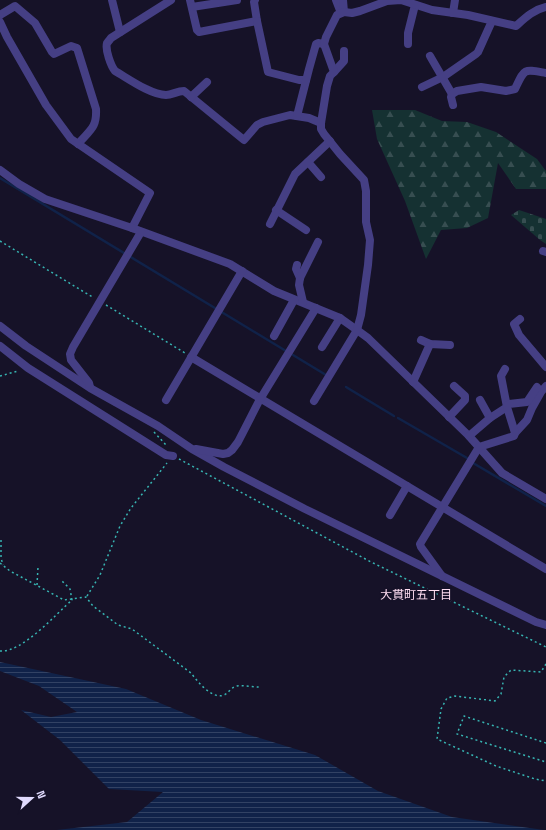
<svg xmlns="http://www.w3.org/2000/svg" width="546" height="830" font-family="'Space Grotesk','Noto Sans JP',sans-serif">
	<defs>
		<pattern id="forest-firs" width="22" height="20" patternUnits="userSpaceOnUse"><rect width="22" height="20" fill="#153132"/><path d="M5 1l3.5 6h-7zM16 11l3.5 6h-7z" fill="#374e51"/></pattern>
		<pattern id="cemetery-stones" width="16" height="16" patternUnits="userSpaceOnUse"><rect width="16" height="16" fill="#153132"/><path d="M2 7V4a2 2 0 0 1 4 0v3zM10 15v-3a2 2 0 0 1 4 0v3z" fill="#374e51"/></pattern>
		<pattern id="water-rules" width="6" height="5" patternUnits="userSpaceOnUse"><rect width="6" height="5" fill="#102249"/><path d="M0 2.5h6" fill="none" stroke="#324264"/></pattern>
	</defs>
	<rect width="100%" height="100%" fill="#161228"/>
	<!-- forest -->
	<path fill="url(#forest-firs)" d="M372,110H415L442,121L467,122L496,132L537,159L546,171V189H516L498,163L488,218L467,228L441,230L426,259L405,201L377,139Z"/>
	<!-- cemetery -->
	<path fill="url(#cemetery-stones)" d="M519,210L546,219V244L540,240L511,215Z"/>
	<!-- water -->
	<path fill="url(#water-rules)" d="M0,662L126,689L201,720L315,755L378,791L452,817L544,830H57L127,822L163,792L109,789L60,740L21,710L51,717L77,712L39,686L0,671Z"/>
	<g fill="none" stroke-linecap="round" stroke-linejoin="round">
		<!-- stream -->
		<g stroke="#102249" stroke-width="2.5">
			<path d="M0,178L286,351"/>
			<path d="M293,355L326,375"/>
			<path d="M346,387L394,416"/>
			<path d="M398,418L467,458"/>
			<path d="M473,463L546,506"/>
		</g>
		<!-- path -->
		<g stroke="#37b4b2" stroke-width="1.5" stroke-dasharray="2 3" stroke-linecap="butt">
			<path d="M0,241L94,298"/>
			<path d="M106,305L185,353"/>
			<path d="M0,376L18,371"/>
			<path d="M154,432L166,445"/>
			<path d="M179,459L371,562L546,647"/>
			<path d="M1,540V558L3,565"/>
			<path d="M0,563L10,571L64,600L86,597L93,606L118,625L132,629L191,673C197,681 212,700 224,695C229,693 231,687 237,686C244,685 252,687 259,687"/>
			<path d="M37,585L38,567"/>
			<path d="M87,596L100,575L120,526L131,508L167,463"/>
			<path d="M0,651C22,653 56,614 72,600L70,589L62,581"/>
			<path d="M546,664L541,672L511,670L504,677L501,694L495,701L455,696L447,698L441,709L437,739L496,766L535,779L546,781"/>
			<path d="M546,743L464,716L457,734L546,762"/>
		</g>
		<!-- minor -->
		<g stroke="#453f84" stroke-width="8">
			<path d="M112,0L120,32"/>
			<path d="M171,0L111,38C111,38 108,42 107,43C105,50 111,66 115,71C129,79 151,95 166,95C172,95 177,91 184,91L244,140L257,125L263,122L290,115L309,118L321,123"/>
			<path d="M190,0L197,30L199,32L257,21L254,2L255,0"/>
			<path d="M336,0L341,13"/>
			<path d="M343,0L344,12"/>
			<path d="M192,7L237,0"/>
			<path d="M453,13L455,0"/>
			<path d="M0,15L15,6L35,23L52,52L54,54L71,46L77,48L96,109C97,128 90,130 78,144"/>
			<path d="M257,21L268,72L299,80H306"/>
			<path d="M0,22L7,37L46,105L71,139L150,193L132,228"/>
			<path d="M408,44V33L415,5"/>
			<path d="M430,56L452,94"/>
			<path d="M334,72L344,61V51"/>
			<path d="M422,87L443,77L476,54L478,52L492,21"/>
			<path d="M191,97L207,82"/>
			<path d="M453,105L451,97L452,94L457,91L481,87L506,91L515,89C525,68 523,69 546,73"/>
			<path d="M297,116L309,69L316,44L318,43L324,44"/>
			<path d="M308,162L321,177"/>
			<path d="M0,170L19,184L45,199L132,228L230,264L274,291L340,318L357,330L368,338L469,436L502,473L546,499"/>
			<path d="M276,210L306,230"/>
			<path d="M270,224L295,174L330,141"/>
			<path d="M543,251L546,252"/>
			<path d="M297,265L296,269L300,278"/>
			<path d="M303,302L299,285L300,278L318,242"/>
			<path d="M520,319L514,324L519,335L546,367"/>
			<path d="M0,326L26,346L90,388L158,426L192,449L224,467L305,509L536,622L546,625"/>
			<path d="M274,336L294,300"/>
			<path d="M421,340L430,344L450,345"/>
			<path d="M0,346L28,368L166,455L173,456"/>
			<path d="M322,347L340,318"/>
			<path d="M191,357L546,569"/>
			<path d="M413,382L430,344"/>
			<path d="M90,387L89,383L71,360L70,354L73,347L141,232"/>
			<path d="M166,400L242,271"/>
			<path d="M480,400L490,418"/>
			<path d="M314,401L357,330L361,315L368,265L370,240L366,222V191L364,180L340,154L324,134L321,129V123L327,86L330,76L334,72L324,44L326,37L337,15L344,12L352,13L360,11L387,1L401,0L432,10L468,15L516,26C525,18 533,10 546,7"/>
			<path d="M449,417L465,400V396L454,386"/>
			<path d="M515,433L527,420L532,408L541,392L546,386"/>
			<path d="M469,436L490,418L507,407L501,376L505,369"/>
			<path d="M196,449L223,454L228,453L232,450L238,442L259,401L316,308"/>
			<path d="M390,515L407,486"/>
			<path d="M442,576L421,547L420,544L479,447L514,436L515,433L507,407L509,404L527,402L537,387"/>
		</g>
	</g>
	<g text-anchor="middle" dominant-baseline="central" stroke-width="3.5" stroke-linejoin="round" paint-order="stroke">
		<!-- neighbourhood labels -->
		<g font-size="12" fill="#fddcf0" stroke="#161228">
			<text x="416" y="595">大貫町五丁目</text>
		</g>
	</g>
	<!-- north arrow -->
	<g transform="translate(32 798) rotate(69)" stroke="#161228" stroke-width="3" paint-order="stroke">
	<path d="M0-3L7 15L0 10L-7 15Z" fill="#e0dafd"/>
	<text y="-6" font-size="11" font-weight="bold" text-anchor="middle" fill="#e0dafd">N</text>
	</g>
</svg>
